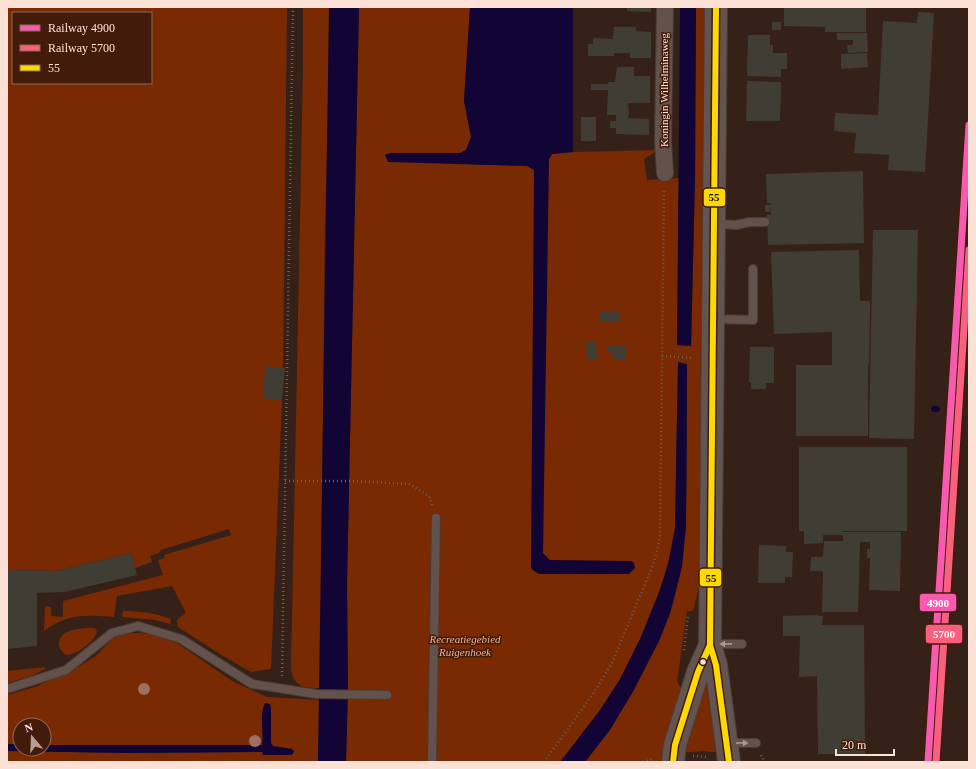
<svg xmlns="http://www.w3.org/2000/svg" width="976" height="769" font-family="Georgia,serif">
	<rect width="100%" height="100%" fill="#362118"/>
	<!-- green -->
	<g fill="#792a03" fill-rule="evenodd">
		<path d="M7,7H287L283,376L271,669L251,672L220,654L178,627L177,620L186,613L172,586L117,596L114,617C86,615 68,613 44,631L45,606L51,607V616L63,617V601L163,575L158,560L165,558L164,555L231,535L229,529L161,550L159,553L150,556L152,562L135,568L131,553L56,571L7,570ZM13,13H151V83H13Z"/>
		<path d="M303,7H329V81L325,222L320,688C304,688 295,687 291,670L303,67Z"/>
		<path d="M359,7H470L464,101L471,137L466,150L460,153L458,164L527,166L534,170V188L552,154L573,152L658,150L644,159L647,180L679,178L677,345L691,346L695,178L696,7H707L702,575L693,611H687L677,682L681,688L680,697L666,762H346L348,688L347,584ZM678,363L687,364C687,398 687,433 687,468C686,523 686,575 665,627L662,584L671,551L675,528Z"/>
		<path d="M123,611C140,611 155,613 171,619L170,624L155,620L122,617Z"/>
		<path d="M95,628L97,632C94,643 77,654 66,655C62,651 58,648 59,642C61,628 84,628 95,628Z"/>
		<path d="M139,633L158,635L180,645L232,681L267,697L320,700L318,760L342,762H7V751L127,753L262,752L292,749L272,746L271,743V708L262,745H44V725H20V744H7V695L35,687L80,666L96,656L111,640L120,634Z"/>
		<path d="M45,667V669L31,676L7,683V671Z"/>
		<path d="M706,679L711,692L723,753L703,751L679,753Z"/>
	</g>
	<!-- water -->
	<g fill="#120536">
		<path d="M329,7H359L347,584L348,688L346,762H318Z"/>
		<path d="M470,7H573V152L552,154L549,159L543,553L550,560L631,561L634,563L635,568L629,574H539L534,571L531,568L534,170L527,166L388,162L385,155L390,153H460L466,150L471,137L464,101Z"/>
		<path d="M680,7H696L695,178L691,346L677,345Z"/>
		<path d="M678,362L687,364L686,527L682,567L670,613L660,639L634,690L610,730L585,762H560L600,710L620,679L640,639L659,592L668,565L675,528Z"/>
		<path d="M265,703L270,704L271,708V743L273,746L292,749L294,751L293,754L291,755H263L262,752L127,753L7,751V744H20V749H44V745H262C264,733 259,714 265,703Z"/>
	</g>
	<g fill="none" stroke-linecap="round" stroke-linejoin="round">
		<!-- stream -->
		<path stroke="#120536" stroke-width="6" d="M934,409H937"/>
	</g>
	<!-- building -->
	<g fill="#403d35">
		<path d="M627,7H651V12L627,11Z"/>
		<path d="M784,7H866V32H825V27L784,26Z"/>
		<path d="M918,12L934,13L925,172L888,170L889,155L854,153L856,133L834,131L835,113L878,115L883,21L917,23Z"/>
		<rect x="772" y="22" width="9" height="8"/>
		<path d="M614,27H636V31L651,32V58H630V53H614V56H588V44H593V38L613,39Z"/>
		<path d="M837,33H867L868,52L848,53L847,45H853V40H837Z"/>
		<path d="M748,35H770V45H773V53H787V69H781V77L747,76Z"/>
		<path d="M867,53L868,67L841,69V54Z"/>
		<path d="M617,67H634V76H650V103H628L629,115H628V118L649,119V135L616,134V128H610V121H616V115H607L608,90H591V84H608V82H615Z"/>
		<path d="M747,81L781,82L780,121H746Z"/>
		<rect x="581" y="117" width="15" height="24"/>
		<path d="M863,171L864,243L768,245L767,214L771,215V212H765V205H771V203H767L766,174Z"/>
		<path d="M873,230H918L914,439L869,438Z"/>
		<path d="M859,250L860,301H870V308L869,364L868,365V436H796V365H832V332L774,334L771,252Z"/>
		<rect x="599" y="311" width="21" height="10"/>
		<path d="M586,342H596L597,359L587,360Z"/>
		<path d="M607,345H625V359H613V353L607,352Z"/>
		<path d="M750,347H774V383H766V389H751V382H749Z"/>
		<path d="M265,366L285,368L282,400L263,398Z"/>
		<path d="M799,447H907V531H843V532H901L900,591L869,590L870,558H867V549H870V542H860L858,612H822L823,571H810L811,557H823L824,541H843V535H823V543L804,544V531H799Z"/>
		<path d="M759,545L786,546V552H793L792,577H785V583H758Z"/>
		<path d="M131,553L137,575L64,592L37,593V646L7,649V570L56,571Z"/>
		<path d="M812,615L823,616L822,625H864L865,754H818L817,676L799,677L800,636H783V616Z"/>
	</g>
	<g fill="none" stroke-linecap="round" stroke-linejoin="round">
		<!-- service casing -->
		<g stroke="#4d3b35" stroke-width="10">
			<g id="service">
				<path d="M716,224L736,225L750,222H765"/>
				<path d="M714,319L753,320V269"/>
				<path d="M711,644H742"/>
				<path d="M7,689L66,670L112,633L138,626L181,639L252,684L316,694L387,695"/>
				<path d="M728,743H756"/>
				<path d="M432,762L436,518"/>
			</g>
		</g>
		<!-- minor casing -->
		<g stroke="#4d3b35" stroke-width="18">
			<path id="minor" d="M665,173L663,141L665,7"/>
		</g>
		<!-- secondary casing -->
		<g stroke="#4d3b35" stroke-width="24">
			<g id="secondary">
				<path d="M716,7L710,645L716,665L729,762"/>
				<path d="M673,762L675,745L698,672L710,645"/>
			</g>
		</g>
		<!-- path -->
		<g stroke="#6d5e59" stroke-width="2.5" stroke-dasharray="1 3" stroke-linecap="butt">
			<path d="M662,356L693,358"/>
			<path d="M285,481H354L409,484L429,496L432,506"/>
			<path d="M684,650L688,617"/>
			<path d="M282,676L293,7"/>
			<path d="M761,755L765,762"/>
			<path d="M693,756L708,757"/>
			<path d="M544,762L593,694L612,663L653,565L657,551L660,535L664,189"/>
			<path d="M643,762L652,759"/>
		</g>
		<!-- service -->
		<use href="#service" stroke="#63524b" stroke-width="8"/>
		<!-- minor -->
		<use href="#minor" stroke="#63524b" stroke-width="16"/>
		<!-- secondary -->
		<use href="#secondary" stroke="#625551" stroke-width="22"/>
		<!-- bus-1 casing -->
		<g stroke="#431b0b" stroke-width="9">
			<g id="bus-1">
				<path d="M710,645L716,665L729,762"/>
				<path d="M673,762L675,745L698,672L710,645L716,7"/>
			</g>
		</g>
		<!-- bus-1 -->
		<use href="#bus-1" stroke="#fcd900" stroke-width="6"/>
		<!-- rail-1 casing -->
		<g stroke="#431b0b" stroke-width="10">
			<path id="rail-1" d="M928,762L969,125"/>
		</g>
		<!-- rail-2 casing -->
		<g stroke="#431b0b" stroke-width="10">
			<path id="rail-2" d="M936,762L969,250"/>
		</g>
		<!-- rail-1 -->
		<use href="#rail-1" stroke="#f75aaf" stroke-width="7"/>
		<!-- rail-2 -->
		<use href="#rail-2" stroke="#f8607d" stroke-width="7"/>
	</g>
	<!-- trees -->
	<g fill="#9b7161">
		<circle cx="144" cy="689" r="6"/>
		<circle cx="255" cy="741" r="6"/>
	</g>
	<!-- one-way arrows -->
	<defs><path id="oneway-solid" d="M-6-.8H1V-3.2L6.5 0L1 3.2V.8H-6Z"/></defs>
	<g fill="#b09a91">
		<use href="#oneway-solid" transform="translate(726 644) rotate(179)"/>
		<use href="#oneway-solid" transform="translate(742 743)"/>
	</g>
	<!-- markers -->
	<circle fill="#fce1d7" stroke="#431b0b" stroke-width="1.5" cx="703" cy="662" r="3.5"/>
	<g text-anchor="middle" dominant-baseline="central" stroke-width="3" stroke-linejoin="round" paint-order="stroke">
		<!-- street labels -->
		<g font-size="11" fill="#fce1d7" stroke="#431b0b">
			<text transform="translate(664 90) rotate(-90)">Koningin Wilhelminaweg</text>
		</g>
		<!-- park labels -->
		<g font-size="11" font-style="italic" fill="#eeb29c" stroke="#431b0b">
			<text x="465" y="639">Recreatiegebied<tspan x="465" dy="13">Ruigenhoek</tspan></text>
		</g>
	</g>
	<g stroke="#431b0b" stroke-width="1.5">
		<rect x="703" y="188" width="23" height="19" rx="4" fill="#fcd900"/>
		<rect x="699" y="568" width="23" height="19" rx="4" fill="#fcd900"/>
		<rect x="919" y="593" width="38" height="19" rx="4" fill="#f75aaf"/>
		<rect x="925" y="624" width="38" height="20" rx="4" fill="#f8607d"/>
	</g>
	<g font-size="11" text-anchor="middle" font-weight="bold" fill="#fff">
		<text x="938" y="607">4900</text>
		<text x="944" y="638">5700</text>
	</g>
	<g font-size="11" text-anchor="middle" font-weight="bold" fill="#111">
		<text x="714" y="201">55</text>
		<text x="711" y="582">55</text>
	</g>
	<!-- border -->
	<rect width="976" height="769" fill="none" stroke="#fce1d7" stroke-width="16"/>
	<!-- legend -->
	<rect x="12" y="12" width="140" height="72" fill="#431b0b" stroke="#8d6a5d"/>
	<rect x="20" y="25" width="20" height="6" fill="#f75aaf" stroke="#8d6a5d"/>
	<text x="48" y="32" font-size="12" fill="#fce1d7">Railway 4900</text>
	<rect x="20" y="45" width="20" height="6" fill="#f8607d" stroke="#8d6a5d"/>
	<text x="48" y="52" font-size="12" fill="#fce1d7">Railway 5700</text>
	<rect x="20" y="65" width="20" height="6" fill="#fcd900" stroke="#8d6a5d"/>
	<text x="48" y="72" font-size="12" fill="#fce1d7">55</text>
	<!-- north arrow -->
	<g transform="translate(32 737) rotate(341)"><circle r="19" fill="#431b0b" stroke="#8d6a5d"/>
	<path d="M0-3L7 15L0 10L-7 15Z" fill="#b79e94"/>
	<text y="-6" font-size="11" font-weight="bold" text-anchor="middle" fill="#fce1d7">N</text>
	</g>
	<!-- scale -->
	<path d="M836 749v6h58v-6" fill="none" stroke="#fce1d7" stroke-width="2"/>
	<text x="842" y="749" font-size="12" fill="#fce1d7" stroke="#431b0b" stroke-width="3" paint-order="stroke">20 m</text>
</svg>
